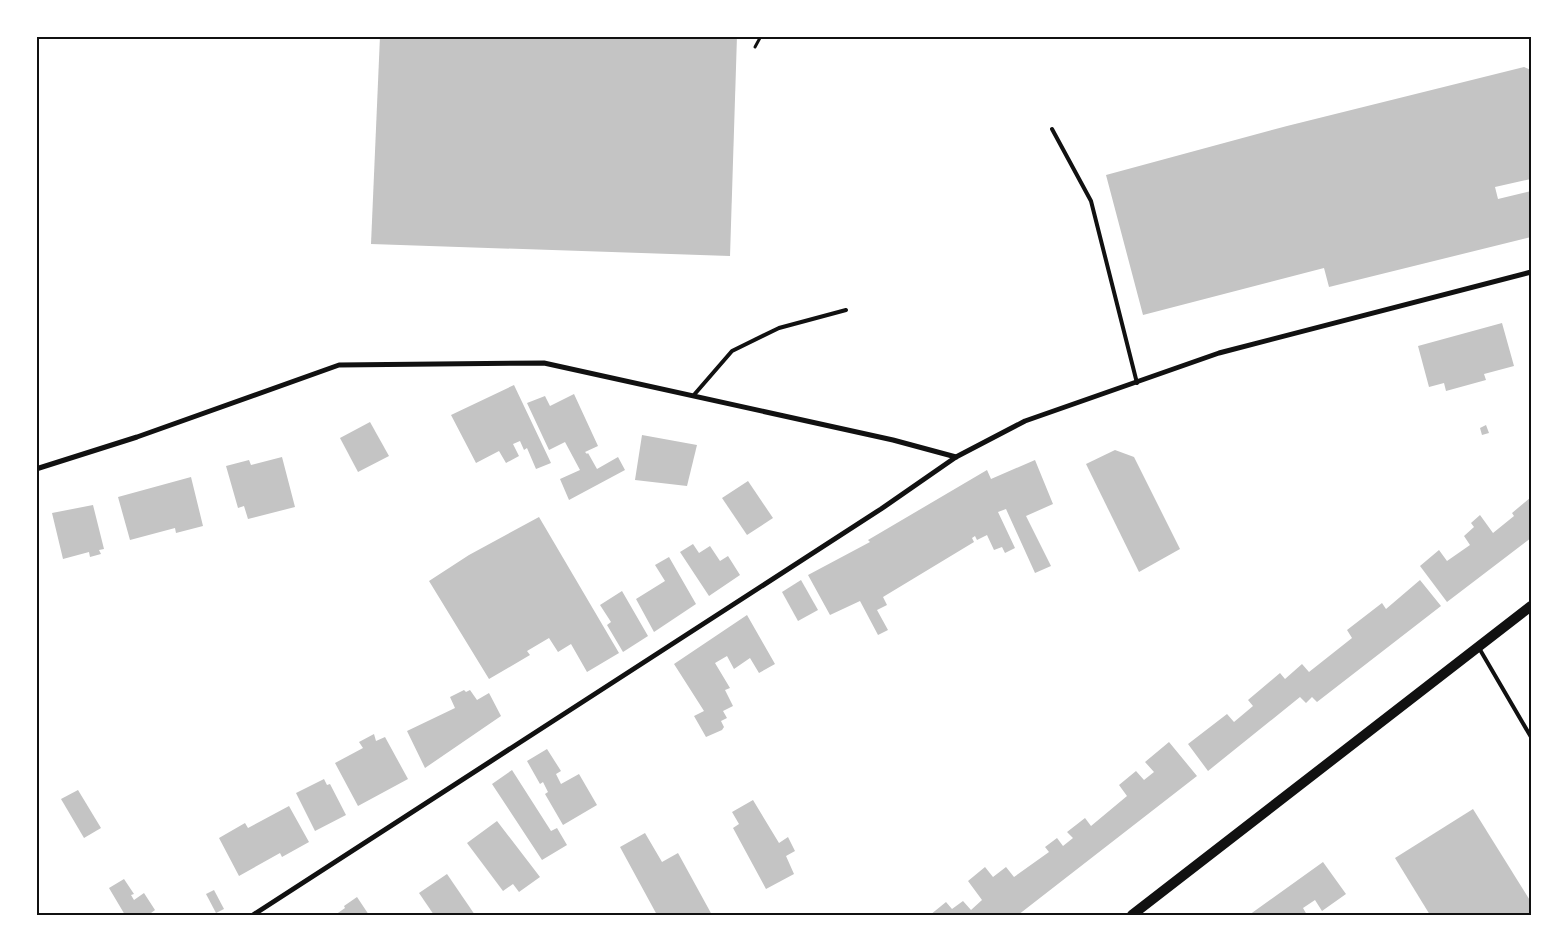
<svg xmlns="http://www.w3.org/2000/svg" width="1567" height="951" font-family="Helvetica,sans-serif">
	<rect width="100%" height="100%" fill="#fff"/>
	<!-- building -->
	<g fill="#c4c4c4">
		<path d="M380,36H737L730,256L371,244Z"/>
		<path d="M1524,67L1531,70V179L1495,187L1498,199L1531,191V237L1329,287L1324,268L1143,315L1106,175L1287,126Z"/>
		<path d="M1502,323L1514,366L1484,374L1486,380L1446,391L1444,383L1429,387L1418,346Z"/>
		<path d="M514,385L551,463L536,469L527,448L524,450L520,441L513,444L519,456L506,463L499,451L476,463L451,415Z"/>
		<path d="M574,394L598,446L585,452L587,454L588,453L597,469L618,457L625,470L569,500L560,479L580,470L565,442L549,450L527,403L545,396L550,406Z"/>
		<path d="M370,422L389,456L358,472L340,438Z"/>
		<path d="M1486,425L1489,433L1482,435L1480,428Z"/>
		<path d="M642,435L697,445L687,486L635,480Z"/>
		<path d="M1115,450L1134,457L1180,549L1139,572L1086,464Z"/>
		<path d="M282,457L295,507L248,519L244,506L238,508L226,466L249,460L251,465Z"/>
		<path d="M1035,460L1053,504L1026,516L1051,566L1035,573L1006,509L998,512L1015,548L1005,553L1002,547L994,550L987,535L977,540L975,536L972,538L974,542L883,597L887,605L877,610L888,630L878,635L860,601L830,615L808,575L870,542L868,540L987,470L991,479Z"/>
		<path d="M191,477L203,526L176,533L175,528L130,540L118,497Z"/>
		<path d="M748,481L773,518L747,535L722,498Z"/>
		<path d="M1531,497V538L1447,602L1420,566L1439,550L1447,561L1470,545L1464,536L1474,527L1471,523L1480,515L1493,533L1514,516L1512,513Z"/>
		<path d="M93,505L104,549L99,550L101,554L90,557L89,552L63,559L52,513Z"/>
		<path d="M539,517L619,653L587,672L571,644L558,652L549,638L527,651L530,655L489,679L429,581L469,555Z"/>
		<path d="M693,544L699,553L710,546L720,561L728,556L740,575L709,596L680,552Z"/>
		<path d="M669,557L696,604L654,632L636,599L665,581L655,565Z"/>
		<path d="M801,580L818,610L798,621L782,592Z"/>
		<path d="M1420,580L1441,606L1317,702L1312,697L1306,703L1300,697L1208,771L1188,744L1227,714L1234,722L1253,706L1248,700L1280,673L1285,679L1302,664L1309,672L1352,638L1347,630L1382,603L1386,609Z"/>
		<path d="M622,591L648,636L623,652L607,625L611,622L600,605Z"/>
		<path d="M747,615L775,664L759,673L750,658L734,669L727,656L715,663L730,688L725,690L733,706L723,711L727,718L721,721L724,727L722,730L706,737L694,716L704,711L674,664Z"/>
		<path d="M464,690L466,692L470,690L477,700L489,693L501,716L425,768L407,731L455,708L450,697Z"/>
		<path d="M374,734L376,741L385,737L408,779L358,806L335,763L363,748L359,742Z"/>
		<path d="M1169,742L1197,776L1018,915H930L946,902L952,909L963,901L971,910L982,900L968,881L985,867L993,877L1006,867L1014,877L1049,852L1045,847L1057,838L1063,846L1073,838L1067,832L1085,818L1091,826L1127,796L1119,785L1136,771L1144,780L1154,772L1145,762Z"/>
		<path d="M547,749L561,771L556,774L561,784L579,774L597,805L563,825L545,794L548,792L543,782L540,784L527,761Z"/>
		<path d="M512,770L551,831L557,828L567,845L542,860L492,784Z"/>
		<path d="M324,779L327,785L330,784L346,815L315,831L296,793Z"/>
		<path d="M78,790L101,828L84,838L61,799Z"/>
		<path d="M753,800L779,843L788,837L795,851L786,856L794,874L766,889L733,828L739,824L732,812Z"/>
		<path d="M289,806L309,842L282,857L280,853L239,876L219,838L245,823L248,828Z"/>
		<path d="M1473,809L1531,902V915H1430L1395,858Z"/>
		<path d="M497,821L540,877L519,892L513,884L503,891L467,843Z"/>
		<path d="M645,833L662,862L678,853L712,915H657L620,847Z"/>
		<path d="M1323,862L1346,894L1322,911L1315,900L1303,908L1307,915H1249Z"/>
		<path d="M447,874L475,915H434L419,893Z"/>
		<path d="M124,879L134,894L131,895L134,900L144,893L155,910L151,913L152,915H125L109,888Z"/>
		<path d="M214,890L224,909L216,913L206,894Z"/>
		<path d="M357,897L369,915H335L345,908L344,906Z"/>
	</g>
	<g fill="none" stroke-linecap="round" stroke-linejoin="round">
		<!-- path -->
		<path stroke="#111" stroke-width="3" d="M755,47L761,36"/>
		<!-- service -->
		<g stroke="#111" stroke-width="4">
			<path d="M1052,129L1091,201L1137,383"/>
			<path d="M693,396L732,351L779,328L846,310"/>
			<path d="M1479,648L1531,737"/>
		</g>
		<!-- minor -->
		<g stroke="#111" stroke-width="5">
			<path d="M36,469L137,437L339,365L544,363L893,440L956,457"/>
			<path d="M253,915L881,509L956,457L1025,421L1219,353L1531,272"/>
		</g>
		<!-- secondary -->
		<path stroke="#111" stroke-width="10" d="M1132,915L1531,606"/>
	</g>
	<!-- border -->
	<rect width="1567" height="951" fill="none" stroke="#ffffff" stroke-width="75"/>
	<rect x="38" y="38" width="1492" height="876" fill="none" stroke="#111" stroke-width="2"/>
</svg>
